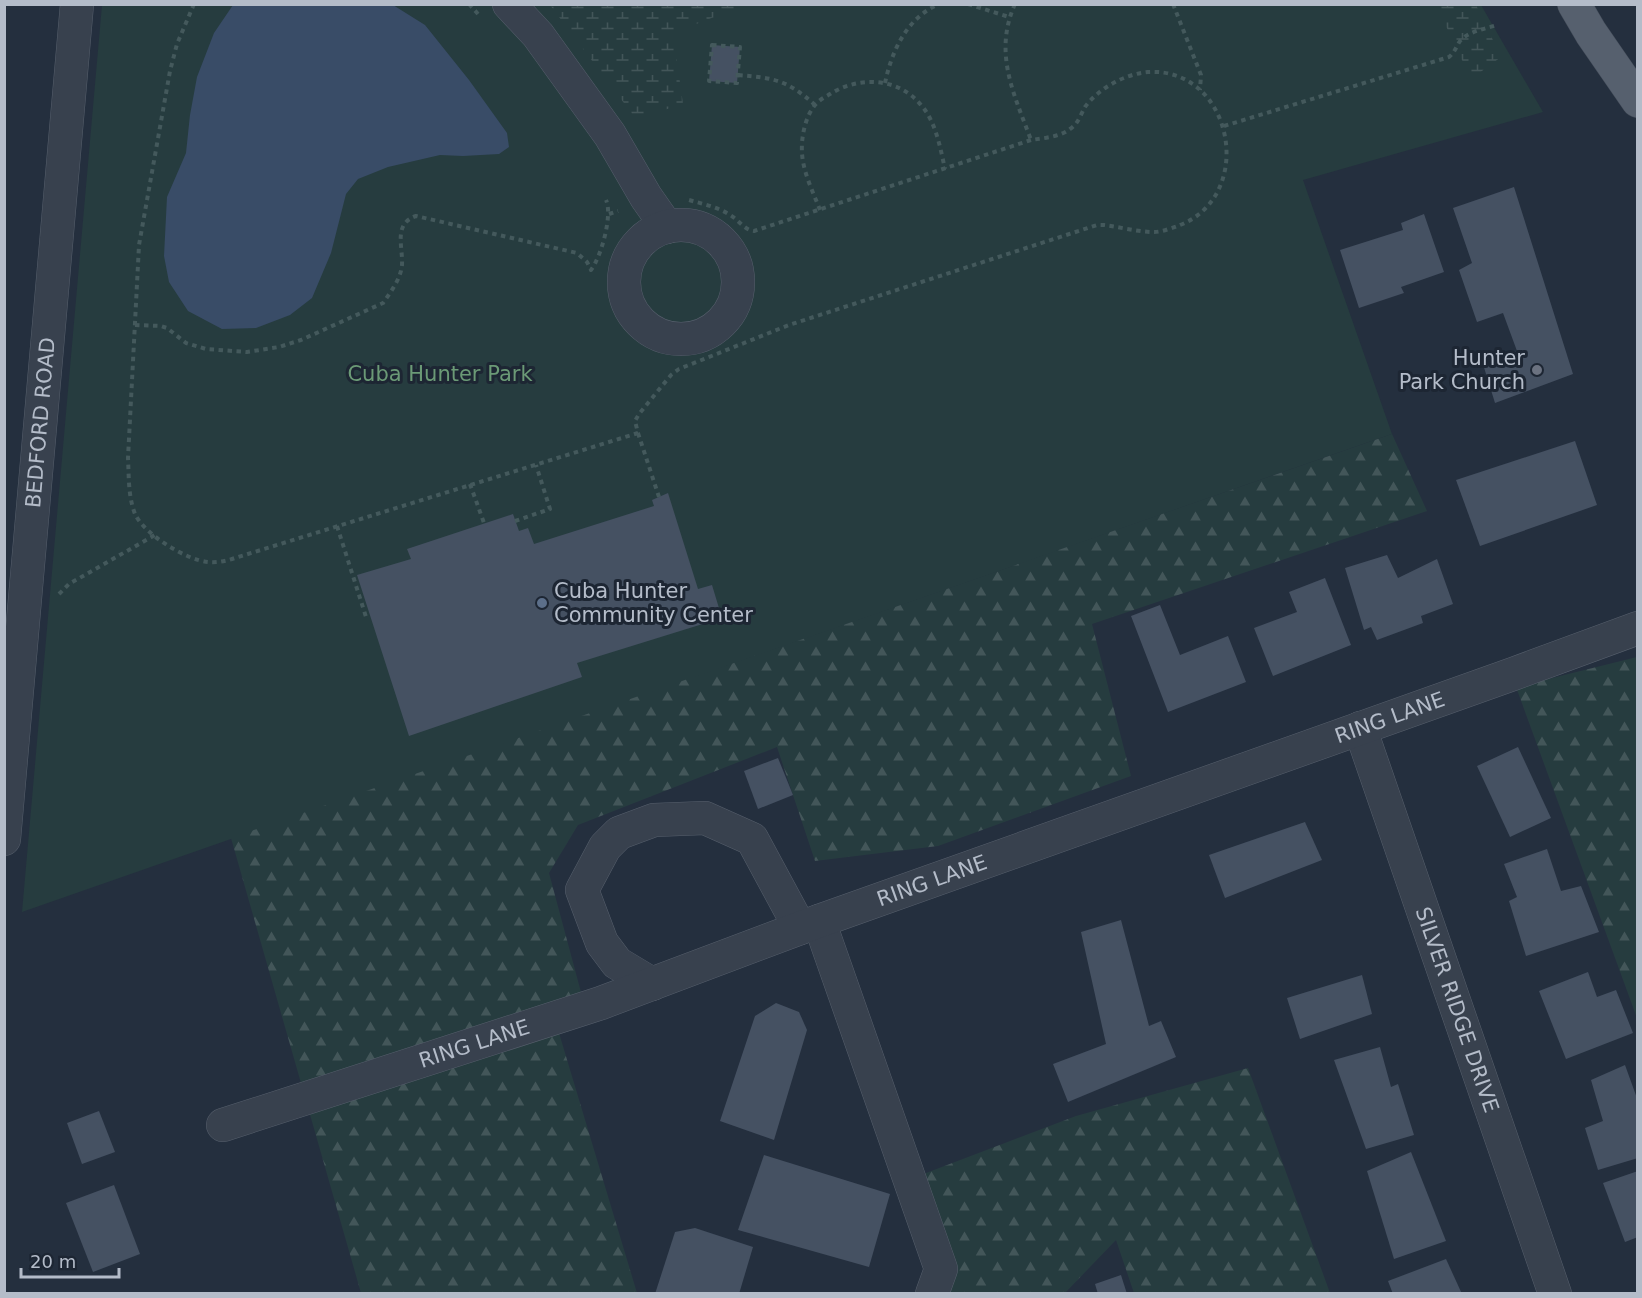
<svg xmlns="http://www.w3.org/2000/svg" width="1642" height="1298" font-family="'DejaVu Sans',sans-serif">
	<defs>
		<pattern id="forest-firs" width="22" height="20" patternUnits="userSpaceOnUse" patternTransform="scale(1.5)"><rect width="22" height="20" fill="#263c3f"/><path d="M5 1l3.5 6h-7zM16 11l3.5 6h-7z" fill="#435659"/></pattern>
		<pattern id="wetland-marsh" width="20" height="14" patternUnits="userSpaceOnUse" patternTransform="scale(1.5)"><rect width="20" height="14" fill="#263c3f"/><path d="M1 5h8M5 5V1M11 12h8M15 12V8" fill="none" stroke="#435659"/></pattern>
	</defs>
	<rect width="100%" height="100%" fill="#242f3e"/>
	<!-- green -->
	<path fill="#263c3f" d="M102,5H1481L1543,112L1303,180L1392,434L22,912Z"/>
	<!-- forest -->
	<g fill="url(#forest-firs)">
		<path d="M1392,434L1427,511L1092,624L1131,776L938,846L815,861L777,747L578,825L549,873L582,996L556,1023L637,1293H361L231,838Z"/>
		<path d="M1637,657V1018L1516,687Z"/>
		<path d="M1248,1068L1330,1293H1134L1116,1240L1065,1293H931L905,1181L1076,1116Z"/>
	</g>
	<!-- wetland -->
	<g fill="url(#wetland-marsh)">
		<path d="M550,5H745L673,33L683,104L636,119Z"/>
		<path d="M1436,5H1476L1501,57L1471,79Z"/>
	</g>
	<!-- water -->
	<path fill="#394c67" d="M233,5H393L425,25L469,80L507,133L509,147L499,154L463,156L440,155L388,167L358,179L346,194L331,253L312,298L290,315L256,328L222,329L188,311L169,282L164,256L167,197L186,153L190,115L197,77L214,33Z"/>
	<!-- building -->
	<g fill="#455162">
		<path d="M712,45L740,47L737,83L709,81Z"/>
		<path d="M1514,187L1573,374L1495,403L1482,361L1517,351L1503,313L1477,322L1459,270L1472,263L1453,208Z"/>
		<path d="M1424,214L1444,272L1401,287L1404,293L1359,308L1340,250L1403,230L1401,223Z"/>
		<path d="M1575,441L1597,505L1480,546L1456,480Z"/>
		<path d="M668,493L698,589L712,585L722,618L577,663L582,677L409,736L357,575L411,559L407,549L513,514L519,531L528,528L534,544L654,506L652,500Z"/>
		<path d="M1387,555L1398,578L1437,559L1453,604L1421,616L1423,623L1377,640L1371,627L1364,630L1345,568Z"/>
		<path d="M1325,578L1351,645L1273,676L1254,628L1297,612L1289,592Z"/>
		<path d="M1160,605L1180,655L1228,636L1246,682L1168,712L1131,616Z"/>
		<path d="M1518,747L1551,818L1510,837L1477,766Z"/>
		<path d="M778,758L793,795L758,809L744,771Z"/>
		<path d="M1305,822L1322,860L1225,898L1209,855Z"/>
		<path d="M1547,849L1561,891L1581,886L1599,932L1526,956L1509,901L1517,897L1504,864Z"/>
		<path d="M1121,920L1149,1026L1161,1021L1176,1057L1068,1102L1053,1064L1106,1044L1081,932Z"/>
		<path d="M1588,972L1597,997L1616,990L1633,1033L1566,1059L1539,991Z"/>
		<path d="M1362,975L1372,1014L1300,1039L1287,998Z"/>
		<path d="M776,1003L799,1012L807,1030L774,1140L720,1121L755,1016Z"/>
		<path d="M1380,1047L1391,1087L1398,1084L1414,1135L1366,1149L1334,1060Z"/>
		<path d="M1625,1065L1638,1101V1158L1598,1170L1585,1128L1603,1121L1591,1080Z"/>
		<path d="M99,1111L115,1152L82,1164L67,1123Z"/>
		<path d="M1411,1152L1446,1241L1394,1259L1367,1171Z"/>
		<path d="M764,1155L890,1194L869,1267L738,1230Z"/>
		<path d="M1638,1171V1237L1625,1242L1603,1183Z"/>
		<path d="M114,1185L140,1254L93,1272L66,1203Z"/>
		<path d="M695,1228L753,1247L739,1294H655L675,1232Z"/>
		<path d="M1446,1259L1462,1294H1393L1388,1281Z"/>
		<path d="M1121,1275L1127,1294H1098L1095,1284Z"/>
	</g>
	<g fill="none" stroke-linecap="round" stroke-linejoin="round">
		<!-- minor casing -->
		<g stroke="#565f6c" stroke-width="34">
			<g id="minor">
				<path d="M509,4L538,35L610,135L646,197L667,227"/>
				<circle cx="681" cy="282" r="57"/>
				<path id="s1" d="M1360,728L1555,1294"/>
				<path id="s2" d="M4,839L77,4"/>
				<path d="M819,921L941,1269L932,1294"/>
				<path d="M652,984L617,963L602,943L582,890L605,847L619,833L654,820L705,818L752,839L800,928"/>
				<path id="s3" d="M223,1125L601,1003L819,921L1513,674L1638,628"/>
			</g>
		</g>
		<!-- major casing -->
		<g stroke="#414a57" stroke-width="34">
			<path id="major" d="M1574,4L1591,33L1638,101"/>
		</g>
		<!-- path -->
		<g stroke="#44595c" stroke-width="4" stroke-dasharray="4.5 4.5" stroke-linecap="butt">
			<path d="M194,4L177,44L170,71L139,245L128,458C129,477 128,496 135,514C144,534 186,560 208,562C217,563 226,561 235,558L638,433L635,421L639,414L671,375L679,369L789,325L1097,225H1104C1120,227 1137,232 1154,232C1162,232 1172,228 1180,225C1257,195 1233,67 1148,72C1125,74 1099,88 1085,107C1081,114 1078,124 1070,129C1060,137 1044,138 1031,140L754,231C744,230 739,220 730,215C718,207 703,204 689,200"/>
			<path d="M469,4L478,14"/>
			<path d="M968,4L1009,17"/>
			<path d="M1015,4C993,53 1014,94 1031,140"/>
			<path d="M1173,4L1201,75L1200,90"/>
			<path d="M712,45L740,47L737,83L709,81Z"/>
			<path d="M738,75C775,78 787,80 815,105"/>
			<path d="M885,83C892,50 907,18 939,4"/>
			<path d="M1224,126L1449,57C1455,52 1456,47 1460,41C1469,31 1485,29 1497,25"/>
			<path d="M820,210C813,192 803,172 802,153C801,138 805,117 815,105C819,100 825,97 830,94C859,76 898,77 921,105C936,122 940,147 945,169"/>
			<path d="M609,214L618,211"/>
			<path d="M135,325L161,326L167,328L186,343L206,349L247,352L279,347L301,340L383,303C391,292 401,278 402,265C403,246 393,224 416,216L577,253L587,262L591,270C601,257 613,215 606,200"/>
			<path d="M638,433L659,497"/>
			<path d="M470,484L484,523"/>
			<path d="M515,521L550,509L536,465"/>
			<path d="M337,526L367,620"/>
			<path d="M59,594L69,584L155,535"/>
		</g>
		<!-- minor -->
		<use href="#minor" stroke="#38414e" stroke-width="33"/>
		<!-- major -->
		<use href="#major" stroke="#56606e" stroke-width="33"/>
	</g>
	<!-- markers -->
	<circle fill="#6b7280" stroke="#1d2633" stroke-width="2" cx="1537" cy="370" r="6"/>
	<circle fill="#5c6f8a" stroke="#1d2633" stroke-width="2" cx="542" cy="603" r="6"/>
	<g text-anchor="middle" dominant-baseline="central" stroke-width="6" stroke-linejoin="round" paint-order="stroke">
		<!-- poi labels -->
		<g font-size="21" fill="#b4bcc9" stroke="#1d2633" text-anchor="end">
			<text x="1525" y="358">Hunter<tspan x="1525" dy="24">Park Church</tspan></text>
			<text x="554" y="591" text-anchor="start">Cuba Hunter<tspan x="554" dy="24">Community Center</tspan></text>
		</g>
		<!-- park labels -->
		<g font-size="21" fill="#6b9a76" stroke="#1d2633">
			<text x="440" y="374">Cuba Hunter Park</text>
		</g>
		<!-- street labels -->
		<g font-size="21" fill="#b4bcc9" stroke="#1d2633">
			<text stroke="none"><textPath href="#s2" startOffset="418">BEDFORD ROAD</textPath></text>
			<text stroke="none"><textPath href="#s3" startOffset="1236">RING LANE</textPath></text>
			<text stroke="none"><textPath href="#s3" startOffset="750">RING LANE</textPath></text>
			<text stroke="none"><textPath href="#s1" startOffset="298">SILVER RIDGE DRIVE</textPath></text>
			<text stroke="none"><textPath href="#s3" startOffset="264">RING LANE</textPath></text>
		</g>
	</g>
	<!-- border -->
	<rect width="1642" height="1298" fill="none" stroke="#b4bcc9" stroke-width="12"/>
	<!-- scale -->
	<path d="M21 1268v9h98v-9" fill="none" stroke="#b4bcc9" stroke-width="3"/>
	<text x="30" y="1268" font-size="18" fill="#b4bcc9" stroke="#1d2633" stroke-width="4.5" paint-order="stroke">20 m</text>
</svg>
